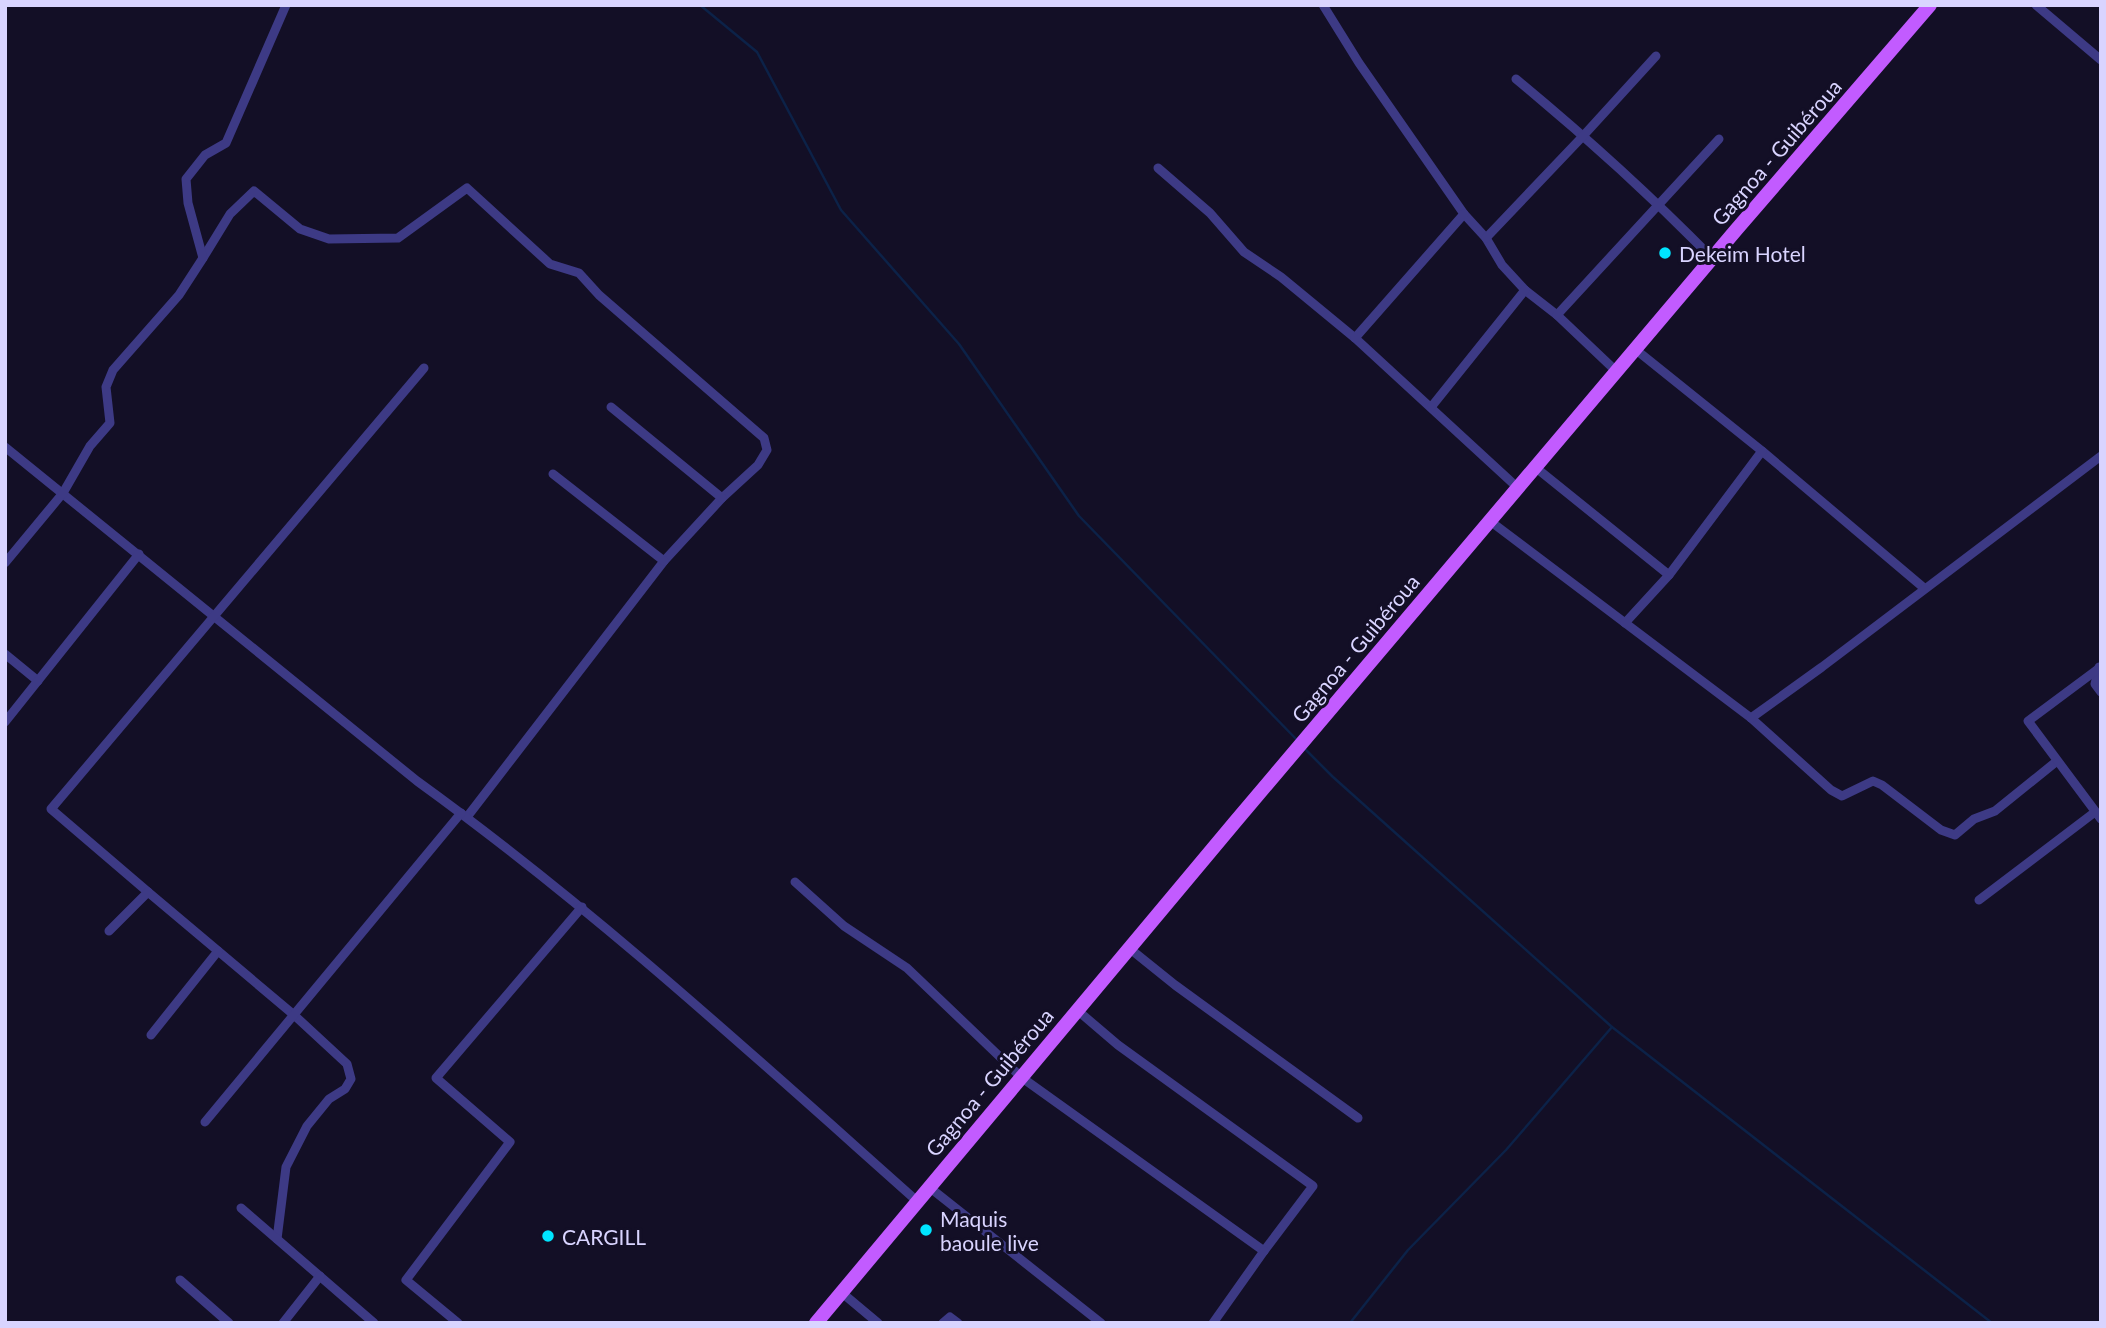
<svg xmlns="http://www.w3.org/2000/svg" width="2106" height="1328" font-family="Lato,sans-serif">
	<rect width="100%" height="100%" fill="#130f26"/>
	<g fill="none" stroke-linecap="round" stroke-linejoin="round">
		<!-- stream -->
		<g stroke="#0c2248" stroke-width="2.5">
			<path d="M700,5L757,52L841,210L959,344L1079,516L1298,741"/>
			<path d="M1305,749L1333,777L1612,1027L1992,1323"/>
			<path d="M1350,1323L1408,1250L1506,1150L1612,1027"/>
		</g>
		<!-- minor -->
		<g stroke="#3d3a85" stroke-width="9">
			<path d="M1323,5L1359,63L1464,214L1486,238L1502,265L1525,290L1557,315L1616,371"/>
			<path d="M2036,5L2101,60"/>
			<path d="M1516,79C1585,136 1650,195 1712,258"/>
			<path d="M1158,168L1210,213L1244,252L1281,277L1355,338L1518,488"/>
			<path d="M1486,238L1584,135L1656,56"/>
			<path d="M203,258L230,214L254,191L300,229L329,239L398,238L467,188L550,264L579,273L599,295L764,438L767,450L758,465L722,498L664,561L467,817"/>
			<path d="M1557,315L1719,139"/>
			<path d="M1355,338L1464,214"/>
			<path d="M1635,349L1762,451L1924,588"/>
			<path d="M1432,406L1525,290"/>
			<path d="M611,407L722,498"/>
			<path d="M5,447L417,781C594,909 754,1056 917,1201"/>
			<path d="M1535,467L1669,575"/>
			<path d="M553,474L664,561"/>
			<path d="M1490,521L1751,718L1831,790L1842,796L1873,781L1882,785L1941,830L1955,835L1974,819L1995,811L2057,761"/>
			<path d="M5,563L63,493L90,446L110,423L106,387L113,370L179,295L203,258L188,203L186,179L205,155L226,143L286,5"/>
			<path d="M1625,623L1669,575L1762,451"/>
			<path d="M5,654L38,681"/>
			<path d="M2099,667L2095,684L2101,692"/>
			<path d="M2098,669L2028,721L2101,819"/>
			<path d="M1751,718L1822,667L2101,456"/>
			<path d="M5,722L139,554"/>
			<path d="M795,882L844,926L907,968L1021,1077L1264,1251L1313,1186L1118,1045L1077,1010"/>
			<path d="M148,892L51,809L424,368"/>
			<path d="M1979,900L2095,812"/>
			<path d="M109,931L148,892L294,1015L347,1064L351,1079L345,1089L329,1099L307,1126L286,1167L277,1239"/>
			<path d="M1129,948L1175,985L1358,1118"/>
			<path d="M151,1035L218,951"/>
			<path d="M205,1122L461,813"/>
			<path d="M929,1187L1101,1323"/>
			<path d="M241,1208L374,1323"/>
			<path d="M180,1280L229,1323"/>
			<path d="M841,1292L878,1323"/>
			<path d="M283,1323L320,1276"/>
			<path d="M458,1323L406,1280L510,1142L436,1078L582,907"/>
			<path d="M943,1323L950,1317L958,1323"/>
			<path d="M1213,1323L1264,1251"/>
		</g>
		<!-- primary -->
		<path stroke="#c25bff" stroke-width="14" d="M816,1323L1235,822L1736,230L1930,5"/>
	</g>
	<!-- markers -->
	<g fill="#00e5ff" stroke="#130f26" stroke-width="2.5">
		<circle cx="1665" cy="253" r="7"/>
		<circle cx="926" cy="1230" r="7"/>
		<circle cx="548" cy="1236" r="7"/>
	</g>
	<g text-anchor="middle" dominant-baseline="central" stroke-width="6" stroke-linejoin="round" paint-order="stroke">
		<!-- street labels -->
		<g font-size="21" fill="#d9d4ff" stroke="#130f26">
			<text transform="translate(1776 152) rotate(-49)">Gagnoa - Guibéroua</text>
			<text transform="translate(1355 648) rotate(-50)">Gagnoa - Guibéroua</text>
			<text transform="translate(989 1082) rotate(-50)">Gagnoa - Guibéroua</text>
		</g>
		<!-- poi labels -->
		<g font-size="21" fill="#d9d4ff" stroke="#130f26" text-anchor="start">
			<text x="1679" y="253">Dekeim Hotel</text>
			<text x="940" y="1218">Maquis<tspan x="940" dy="24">baoule live</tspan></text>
			<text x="562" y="1236">CARGILL</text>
		</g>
	</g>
	<!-- border -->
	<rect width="2106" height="1328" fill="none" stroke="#d9d4ff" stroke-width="14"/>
</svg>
